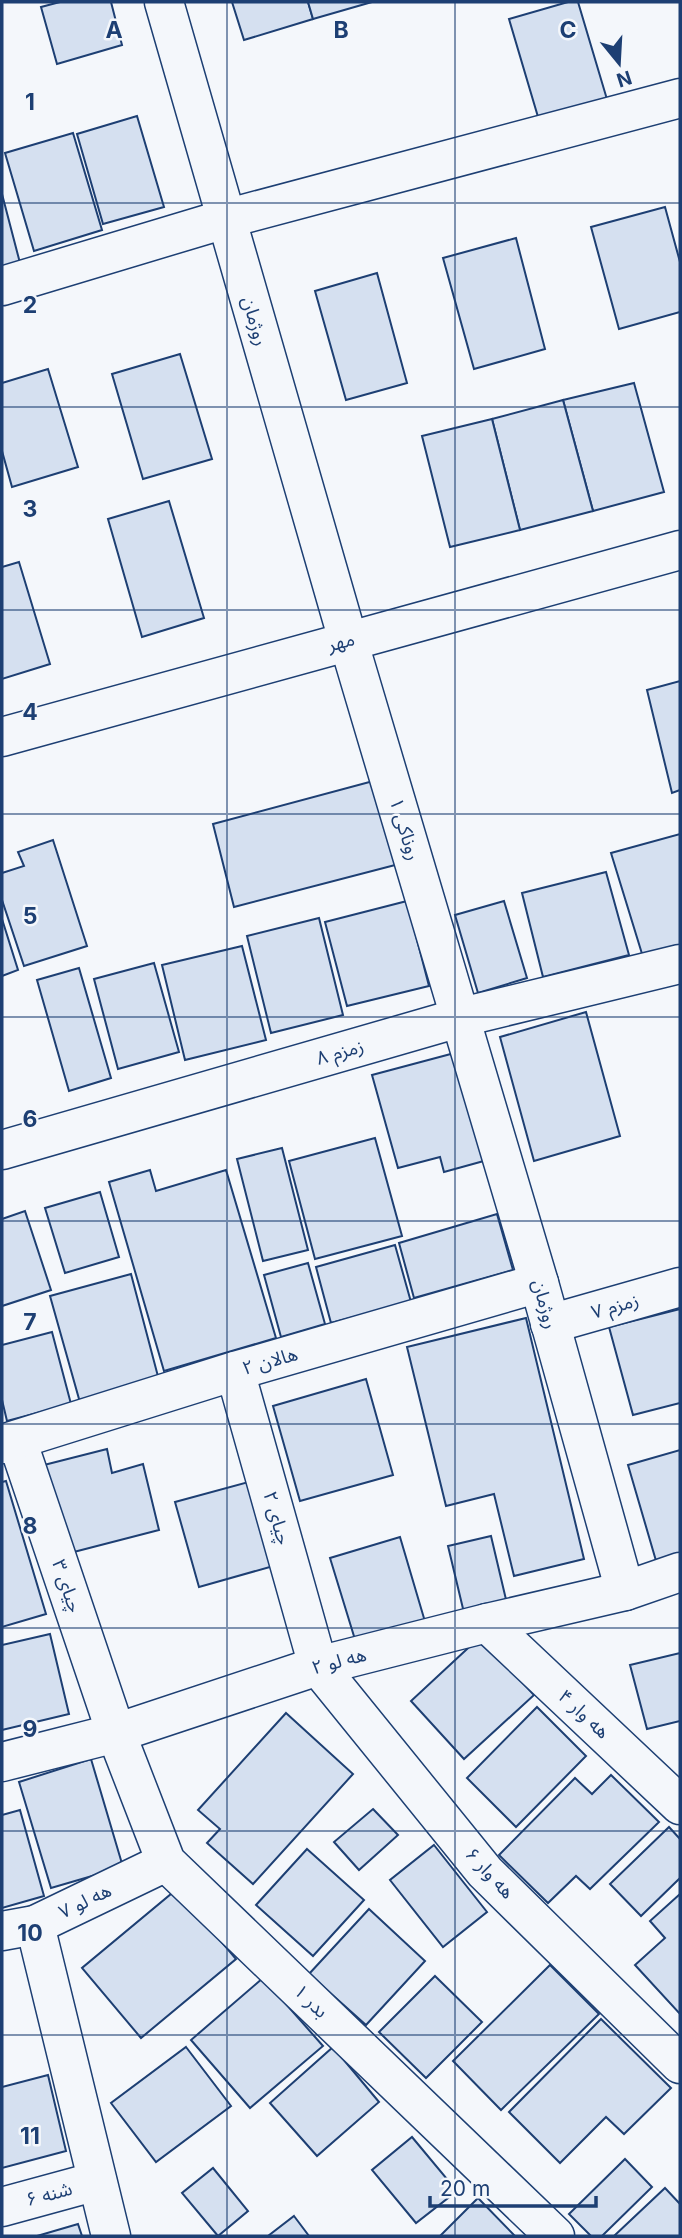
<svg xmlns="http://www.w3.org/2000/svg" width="682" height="2238" font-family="Inter,'Noto Sans Arabic',sans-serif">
	<rect width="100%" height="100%" fill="#f4f7fb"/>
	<!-- building -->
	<g fill="#d5e0f0" stroke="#1d3f73" stroke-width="2">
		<path d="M60,2H111L122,45L57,64L41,7Z"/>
		<path d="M232,2H308L313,19L244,40Z"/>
		<path d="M308,2H372L313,19Z"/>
		<path d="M568,2H578L609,106L541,127L509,19Z"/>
		<path d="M137,116L164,207L103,224L77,134Z"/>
		<path d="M73,133L102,230L34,251L5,153Z"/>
		<path d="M2,194L20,263L2,268Z"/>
		<path d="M665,207L680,262V312L619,329L591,227Z"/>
		<path d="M516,238L545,349L474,369L443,258Z"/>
		<path d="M377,273L407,383L346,400L315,291Z"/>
		<path d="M180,354L212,459L143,479L112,374Z"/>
		<path d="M48,369L78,467L12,487L2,451V383Z"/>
		<path d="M634,383L664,492L593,511L563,400Z"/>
		<path d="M563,400L593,511L520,530L492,419Z"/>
		<path d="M492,419L520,530L450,547L422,436Z"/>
		<path d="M169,501L204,618L142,637L108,519Z"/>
		<path d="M19,562L50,664L2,679V567Z"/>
		<path d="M680,681V790L672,793L647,690Z"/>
		<path d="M377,780L399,864L234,907L213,824Z"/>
		<path d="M680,834V946L643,957L611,853Z"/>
		<path d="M53,840L87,946L24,966L2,900V873L24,866L18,852Z"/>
		<path d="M606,872L629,955L543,977L522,893Z"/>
		<path d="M407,901L429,986L347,1006L325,922Z"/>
		<path d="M504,901L527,978L478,993L455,915Z"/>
		<path d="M319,918L343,1015L271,1033L247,936Z"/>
		<path d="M2,919L18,970L2,976Z"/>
		<path d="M242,946L266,1040L185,1060L162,965Z"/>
		<path d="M154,963L179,1052L118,1069L94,979Z"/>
		<path d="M79,968L111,1078L69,1091L37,980Z"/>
		<path d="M586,1012L620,1136L534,1161L500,1037Z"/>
		<path d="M462,1051L491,1159L444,1172L440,1157L398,1168L372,1075Z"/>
		<path d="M375,1138L402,1236L315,1259L289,1161Z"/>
		<path d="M282,1148L308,1250L263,1261L237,1159Z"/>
		<path d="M150,1170L156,1191L226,1170L276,1338L164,1371L109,1182Z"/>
		<path d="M100,1192L119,1257L65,1273L45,1208Z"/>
		<path d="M25,1211L51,1290L2,1306V1219Z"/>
		<path d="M497,1214L513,1270L414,1298L399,1243Z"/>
		<path d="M395,1245L411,1302L331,1323L316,1267Z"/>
		<path d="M308,1263L325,1324L281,1337L264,1275Z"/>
		<path d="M131,1274L160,1384L81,1406L50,1296Z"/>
		<path d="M680,1309V1403L633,1415L609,1327Z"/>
		<path d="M526,1318L584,1559L514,1576L494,1494L446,1506L407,1347Z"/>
		<path d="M52,1332L71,1404L7,1421L2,1400V1345Z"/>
		<path d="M366,1379L393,1475L300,1501L273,1406Z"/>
		<path d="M107,1449L112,1473L143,1464L159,1530L66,1554L44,1465Z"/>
		<path d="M680,1450V1565L659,1571L628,1465Z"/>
		<path d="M260,1479L284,1563L199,1587L175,1502Z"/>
		<path d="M6,1481L46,1614L2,1627V1482Z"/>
		<path d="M491,1536L508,1608L465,1617L448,1546Z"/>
		<path d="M400,1537L426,1625L357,1646L330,1558Z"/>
		<path d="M50,1634L69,1714L2,1730V1645Z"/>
		<path d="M480,1637L534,1695L464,1759L411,1701Z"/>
		<path d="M680,1653V1721L647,1729L630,1665Z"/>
		<path d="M537,1707L586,1756L516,1827L467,1778Z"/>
		<path d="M286,1713L353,1774L253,1884L207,1843L220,1829L198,1810Z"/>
		<path d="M91,1759L123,1867L51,1888L19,1782Z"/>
		<path d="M611,1775L659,1822L590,1889L576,1876L548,1903L499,1855L575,1778L592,1794Z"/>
		<path d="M373,1809L398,1835L359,1870L334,1842Z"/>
		<path d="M20,1810L44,1896L2,1908V1815Z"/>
		<path d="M669,1827L680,1839V1878L641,1916L610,1884Z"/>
		<path d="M434,1845L487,1912L443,1947L390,1880Z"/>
		<path d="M307,1849L364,1900L313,1956L256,1905Z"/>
		<path d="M177,1889L236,1959L141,2038L82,1968Z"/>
		<path d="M680,1894V2014L635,1965L665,1938L650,1921Z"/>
		<path d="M369,1909L425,1961L366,2025L309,1974Z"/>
		<path d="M550,1965L599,2014L501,2110L453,2061Z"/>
		<path d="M435,1976L482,2022L426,2078L379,2032Z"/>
		<path d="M263,1978L323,2046L250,2108L191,2040Z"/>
		<path d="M601,2019L671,2088L624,2134L606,2117L560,2163L509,2112Z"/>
		<path d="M186,2047L231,2106L156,2162L111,2103Z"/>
		<path d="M333,2047L379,2102L317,2156L270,2103Z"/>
		<path d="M48,2075L66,2151L2,2168V2087Z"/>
		<path d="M412,2137L457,2191L416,2223L372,2170Z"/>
		<path d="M625,2159L652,2187L602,2236H591L569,2214Z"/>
		<path d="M213,2168L248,2211L218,2236L182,2193Z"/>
		<path d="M665,2188L680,2204V2236H614Z"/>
		<path d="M478,2198L515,2236H440Z"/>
		<path d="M294,2216L309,2236H268Z"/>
		<path d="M78,2224L82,2236H37Z"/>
	</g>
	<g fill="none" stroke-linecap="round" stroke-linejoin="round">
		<!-- street casing -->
		<g stroke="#1d3f73" stroke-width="41">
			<g id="street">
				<path d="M2,286L225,219L680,98"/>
				<path d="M348,640L539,1283L625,1591"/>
				<path d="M2,1150L462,1017L680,964"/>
				<path d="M550,1324L680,1287"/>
				<path d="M235,1371L318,1666L485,1872L680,2064"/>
				<path d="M17,1440L116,1733L166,1862L555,2236"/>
				<path d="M2,1444L235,1371L539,1283"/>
				<path d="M487,1623L680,1805"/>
				<path d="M2,1762L116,1733L318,1666L487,1623L625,1591L680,1572"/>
				<path d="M35,1925L111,2236"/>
				<path d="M2,1931L35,1925L166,1862"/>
				<path d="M2,2207L97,2181"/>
			</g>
		</g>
		<!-- secondary casing -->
		<g stroke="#1d3f73" stroke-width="41">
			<g id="secondary">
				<path d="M164,2L348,640"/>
				<path d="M2,737L680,550"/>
			</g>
		</g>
		<!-- street -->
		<use href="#street" stroke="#f4f7fb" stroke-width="38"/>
		<!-- secondary -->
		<use href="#secondary" stroke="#f4f7fb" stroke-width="38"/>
	</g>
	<!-- grid -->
	<path fill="none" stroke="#1d3f73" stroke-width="2" stroke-opacity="0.55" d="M227,2V2236M455,2V2236M2,203H680M2,407H680M2,610H680M2,814H680M2,1017H680M2,1221H680M2,1424H680M2,1628H680M2,1831H680M2,2035H680"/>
	<g text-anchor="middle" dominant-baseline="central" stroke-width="5" stroke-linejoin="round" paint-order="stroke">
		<!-- street labels -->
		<g font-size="19" fill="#1d3f73" stroke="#f4f7fb">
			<text transform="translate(255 321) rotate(74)">روژمان</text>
			<text transform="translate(341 642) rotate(-15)">مهر</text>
			<text transform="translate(405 829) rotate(73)">روناکی ۱</text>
			<text transform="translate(340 1052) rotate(-16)">زمزم ۸</text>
			<text transform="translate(545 1304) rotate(75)">روژمان</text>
			<text transform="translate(615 1306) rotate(-16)">زمزم ۷</text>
			<text transform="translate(270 1361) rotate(-16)">هالان ۲</text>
			<text transform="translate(277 1518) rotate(74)">چیای ۲</text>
			<text transform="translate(67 1586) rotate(71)">چیای ۳</text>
			<text transform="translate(339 1661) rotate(-15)">هه لو ۲</text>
			<text transform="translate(584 1714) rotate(43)">هه وار ۴</text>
			<text transform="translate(490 1873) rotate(47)">هه وار ۶</text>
			<text transform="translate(85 1901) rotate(-26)">هه لو ۷</text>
			<text transform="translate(311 2001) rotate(44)">بدر ۱</text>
			<text transform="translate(49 2194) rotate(-15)">شنه ۶</text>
		</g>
	</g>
	<g font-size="23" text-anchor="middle" font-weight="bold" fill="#1d3f73" stroke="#f4f7fb" stroke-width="5" stroke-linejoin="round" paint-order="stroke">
		<text x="114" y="38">A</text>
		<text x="341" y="38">B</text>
		<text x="568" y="38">C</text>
		<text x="30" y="110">1</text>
		<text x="30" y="313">2</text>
		<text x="30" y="517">3</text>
		<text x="30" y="720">4</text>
		<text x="30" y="924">5</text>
		<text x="30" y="1127">6</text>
		<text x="30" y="1330">7</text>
		<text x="30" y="1534">8</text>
		<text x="30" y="1737">9</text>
		<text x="30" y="1941">10</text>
		<text x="30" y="2144">11</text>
	</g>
	<!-- border -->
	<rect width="682" height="2238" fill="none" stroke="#1d3f73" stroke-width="7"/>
	<!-- north arrow -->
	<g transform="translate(619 63) rotate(162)" stroke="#f4f7fb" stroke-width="5" paint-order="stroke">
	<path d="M0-5L12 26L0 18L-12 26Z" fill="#1d3f73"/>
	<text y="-10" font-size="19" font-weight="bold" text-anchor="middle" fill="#1d3f73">N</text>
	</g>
	<!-- scale -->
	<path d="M430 2196v10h166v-10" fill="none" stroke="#1d3f73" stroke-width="3.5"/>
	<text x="440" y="2196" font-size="21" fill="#1d3f73" stroke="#f4f7fb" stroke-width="5" paint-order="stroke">20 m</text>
</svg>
